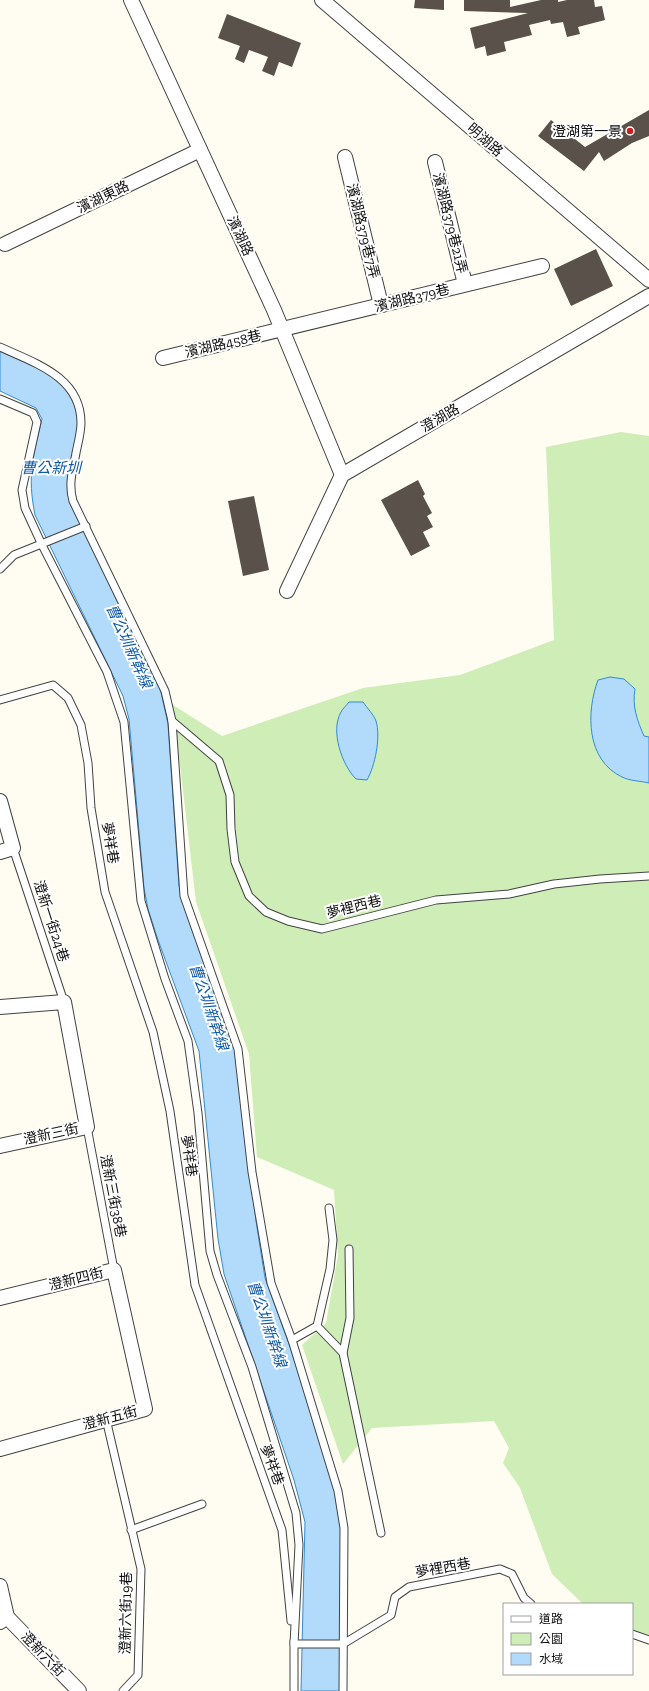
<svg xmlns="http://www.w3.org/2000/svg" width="649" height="1691" font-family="'Zilla Slab','Noto Sans TC',serif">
	<rect width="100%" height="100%" fill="#fffdf1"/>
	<!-- green -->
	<path fill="#cfedb7" d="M621,432L649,436V1640L632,1638V1604H583L552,1574L520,1488L503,1463L509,1448L494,1421L372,1428L343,1464L302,1345L326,1323L338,1255L334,1190L257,1157L249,1054L196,902L173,705L222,736L363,688L460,675L554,640L546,447Z"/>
	<!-- water -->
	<g fill="#b2dafa" stroke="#348ad6">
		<path d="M0,351L49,373L67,390L76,405L79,422L68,492L160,688L168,724L179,886L191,926L236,1049L256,1221L265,1278L290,1347L336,1491L342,1527L340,1691H301L305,1522L294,1480L224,1274L218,1239L199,1051L158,940L148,909L144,888L129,719L123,696L35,515C27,475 33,457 42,419L36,408L0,391Z"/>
		<path d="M610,677L624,679L635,689C632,706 637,720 644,736L649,737V783C641,781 630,781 622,777C586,760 586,712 598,680Z"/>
		<path d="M349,702H363C367,708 374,715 376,721C381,737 375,766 367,780L356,779C342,765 330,731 341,712C343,708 347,705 349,702Z"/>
	</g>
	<!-- building -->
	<g fill="#59514a">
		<path d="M415,0H444V10L414,8Z"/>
		<path d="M464,0H510V7L541,0H558V2L567,0H594L595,7L602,6L605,20L578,27L580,34L567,37L563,22L551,24L550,20L529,25L532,35L504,42L506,51L487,56L485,46L475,49L470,28L528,13L464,11Z"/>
		<path d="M227,14L301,43L292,67L279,62L274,76L262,71L268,57L249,50L244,63L235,59L240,46L218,38Z"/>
		<path d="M649,110V136L632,143L604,161L599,152L584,171L538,136L551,120L585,147Z"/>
		<path d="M596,249L613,286L571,306L554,269Z"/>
		<path d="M418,480L425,494L423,496L432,513L427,516L433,527L423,532L430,546L411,556L381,500Z"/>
		<path d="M254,496L269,570L243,576L228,501Z"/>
	</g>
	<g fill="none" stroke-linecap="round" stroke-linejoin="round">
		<!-- service casing -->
		<g stroke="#424242" stroke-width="9">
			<g id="service">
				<path d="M0,347C35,363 81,377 81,423C81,432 78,443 76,453C73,470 68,483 73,501L165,691L172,721L184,896L238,1049L252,1172L271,1283L292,1340L338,1491L344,1528L343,1691"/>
				<path d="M0,399L33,413L37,422L22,490L25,508L42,545L107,672L124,722L141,901L165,979L188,1041L198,1113L210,1251L217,1275L252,1367L296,1513L299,1545L294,1644H343L391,1615L395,1597L409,1587L500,1569L512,1574L524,1598L531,1604"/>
				<path d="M0,569L14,555L86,526"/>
				<path d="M0,700L53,685L68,698L81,725L88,763L91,808L105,892L153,1032L170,1111L195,1285L282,1530L291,1621"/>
				<path d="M172,721L219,761L230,795L231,829L235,862L249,896L266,912L288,921L322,929L436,900L509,894L554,884L600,879L649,876"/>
				<path d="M13,848L64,1002"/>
				<path d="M87,1127L114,1270"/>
				<path d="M317,1326L343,1353L381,1533"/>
				<path d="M292,1340L317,1326L330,1269L333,1240L329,1208"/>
				<path d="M343,1353L350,1318L349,1249"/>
				<path d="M106,1419L141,1569L138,1675L123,1691"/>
				<path d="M131,1530L202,1504"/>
				<path d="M632,1634L649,1640"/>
				<path d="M294,1641V1691"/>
			</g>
		</g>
		<!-- minor casing -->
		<g stroke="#424242" stroke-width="16">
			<g id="minor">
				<path d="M131,0L274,310L342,475"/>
				<path d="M322,0L649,280"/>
				<path d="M345,157L381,305"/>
				<path d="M435,162L465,284"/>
				<path d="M5,244L200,150"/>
				<path d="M163,358L542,266"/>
				<path d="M287,591L342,475L649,296"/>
				<path d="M0,801L13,848L0,852"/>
				<path d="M0,1007L64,1002L87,1127L0,1146"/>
				<path d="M0,1298L114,1270L145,1409L0,1449"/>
				<path d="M0,1586L7,1617L0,1622"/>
				<path d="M7,1617L79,1691"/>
			</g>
		</g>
		<!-- service -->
		<use href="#service" stroke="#fff" stroke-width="7"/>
		<!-- minor -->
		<use href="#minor" stroke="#fff" stroke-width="14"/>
	</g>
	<!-- markers -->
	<circle fill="#c9211d" stroke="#fff" stroke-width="1.5" cx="630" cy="131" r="4"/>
	<g text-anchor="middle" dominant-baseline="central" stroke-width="4" stroke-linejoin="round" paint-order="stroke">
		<!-- poi labels -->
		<g font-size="14" fill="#0f0f0f" stroke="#fff" text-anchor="end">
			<text x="622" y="131">澄湖第一景</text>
		</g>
		<!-- street labels -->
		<g font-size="14" fill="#0f0f0f" stroke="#fff">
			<text transform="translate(485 140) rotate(41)">明湖路</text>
			<text transform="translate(103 197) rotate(-26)">濱湖東路</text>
			<text transform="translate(450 223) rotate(76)">濱湖路379巷21弄</text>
			<text transform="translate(363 231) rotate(76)">濱湖路379巷7弄</text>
			<text transform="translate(240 236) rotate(65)">濱湖路</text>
			<text transform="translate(412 298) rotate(-14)">濱湖路379巷</text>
			<text transform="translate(223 344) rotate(-13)">濱湖路458巷</text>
			<text transform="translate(440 418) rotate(-30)">澄湖路</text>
			<text transform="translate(110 843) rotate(81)">夢祥巷</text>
			<text transform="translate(354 907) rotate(-14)">夢裡西巷</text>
			<text transform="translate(51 921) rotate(72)">澄新一街24巷</text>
			<text transform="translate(51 1134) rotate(-12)">澄新三街</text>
			<text transform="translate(189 1156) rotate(82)">夢祥巷</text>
			<text transform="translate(113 1196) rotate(79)">澄新三街38巷</text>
			<text transform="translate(76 1279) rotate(-14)">澄新四街</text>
			<text transform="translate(110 1418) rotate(-15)">澄新五街</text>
			<text transform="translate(272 1465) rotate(70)">夢祥巷</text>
			<text transform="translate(443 1568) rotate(-10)">夢裡西巷</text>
			<text transform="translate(126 1613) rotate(-89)">澄新六街19巷</text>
			<text transform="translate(43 1654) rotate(46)">澄新六街</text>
		</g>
		<!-- water labels -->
		<g font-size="15" font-style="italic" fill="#0f5baa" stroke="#fff">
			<text x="51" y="468">曹公新圳</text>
			<text transform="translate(129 646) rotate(66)">曹公圳新幹線</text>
			<text transform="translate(209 1007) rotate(71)">曹公圳新幹線</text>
			<text transform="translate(267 1324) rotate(71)">曹公圳新幹線</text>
		</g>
	</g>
	<!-- legend -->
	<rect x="503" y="1603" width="130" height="72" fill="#ffffff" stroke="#9f9f9f"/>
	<rect x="511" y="1616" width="20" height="6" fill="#ffffff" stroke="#9f9f9f"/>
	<text x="539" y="1623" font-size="12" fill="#0f0f0f">道路</text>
	<rect x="511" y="1633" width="20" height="12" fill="#cfedb7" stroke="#9f9f9f"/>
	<text x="539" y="1643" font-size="12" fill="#0f0f0f">公園</text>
	<rect x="511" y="1653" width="20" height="12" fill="#b2dafa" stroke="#9f9f9f"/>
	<text x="539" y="1663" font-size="12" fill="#0f0f0f">水域</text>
</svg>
